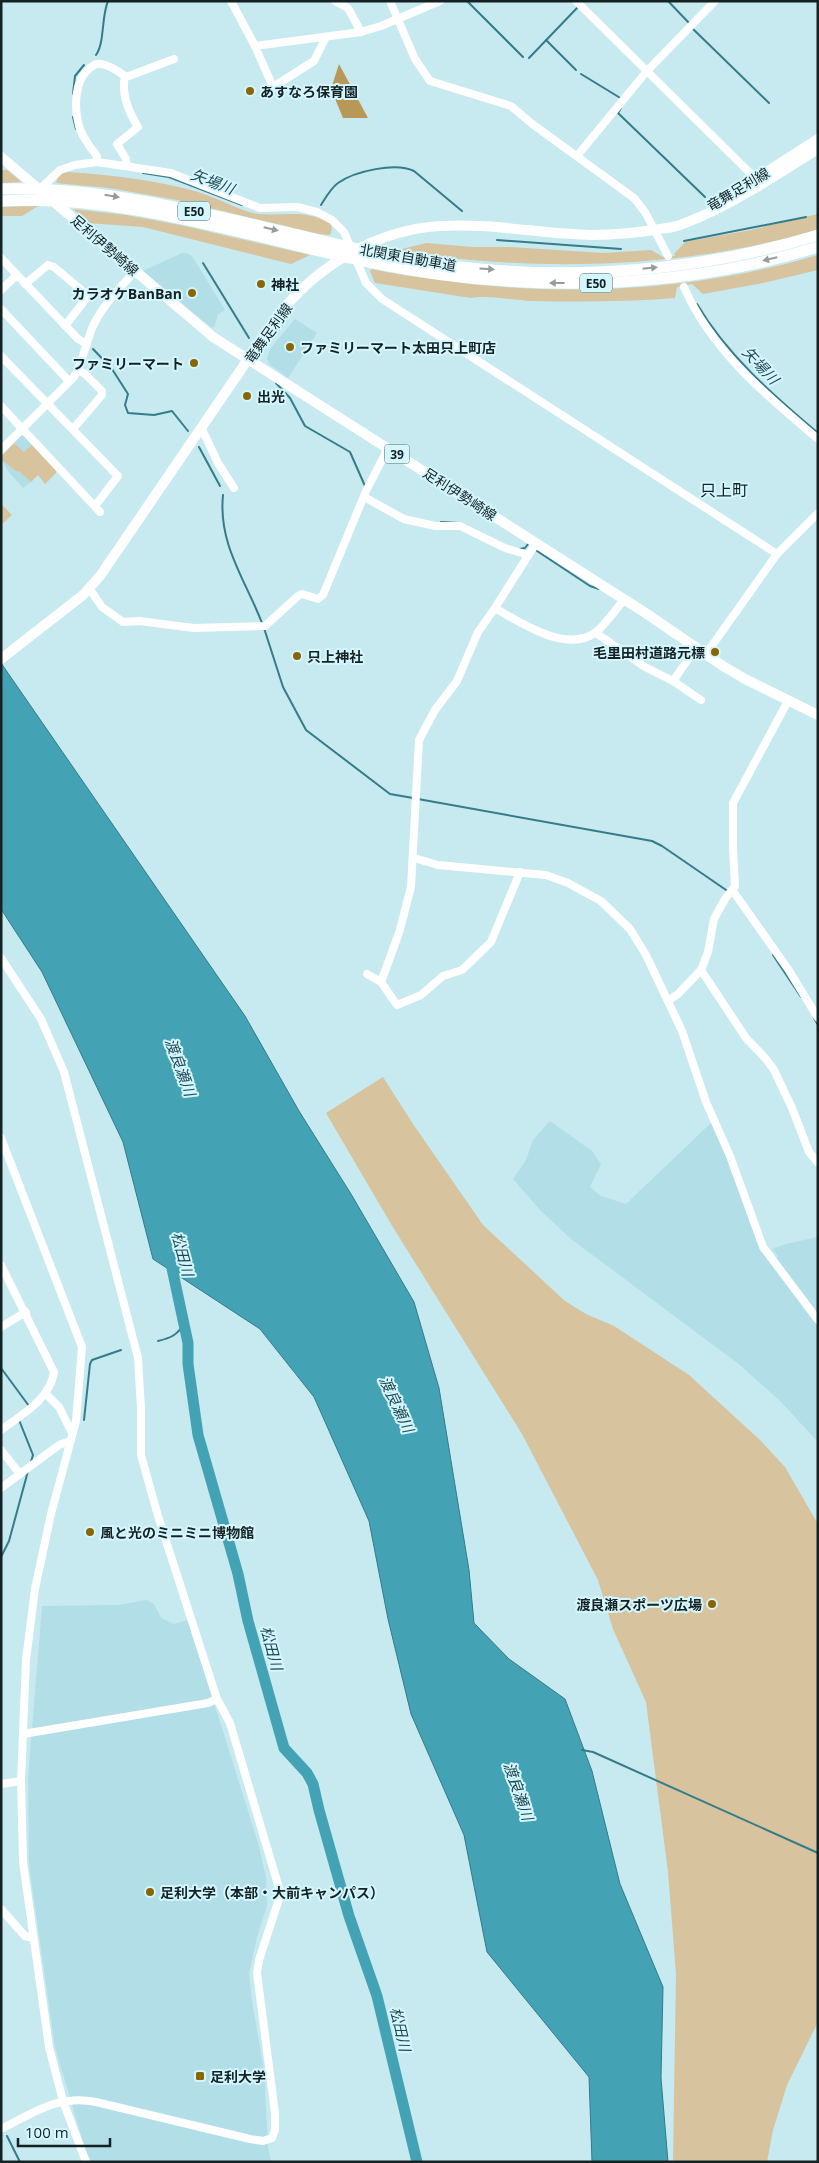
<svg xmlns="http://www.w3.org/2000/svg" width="819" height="2163" font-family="'Open Sans','Noto Sans JP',sans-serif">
	<rect width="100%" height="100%" fill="#c7e9f0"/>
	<!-- built -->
	<g fill="#b2dee7">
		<path d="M182,253H186L192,256L225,310L218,314L215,325L212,328L143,271Z"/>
		<path d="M295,319L317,333L288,378L269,364L267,358L270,349Z"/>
		<path d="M21,436H25L32,444L24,452L14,443Z"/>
		<path d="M2,460L17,472L19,471L31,482L23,488L8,471Z"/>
		<path d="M550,1121L592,1151L601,1164L590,1187L601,1196L626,1204L712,1122L747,1208L762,1252L818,1322V1442L781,1402L740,1365L571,1239L540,1210L513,1179L526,1160L533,1140Z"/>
		<path d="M818,1237V1316L774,1260L778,1256L772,1249L786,1244Z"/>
		<path d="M147,1600L154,1604L161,1618L174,1624L188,1620L259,1846L266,1878L267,1906L257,1937L249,1973L252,2002L264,2070L268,2147L271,2162H92L86,2152L55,2047L29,1865L28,1779L42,1606L118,1605Z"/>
	</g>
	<!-- green -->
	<g fill="#d7c39d">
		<path d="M1,170H7L22,182L1,183Z"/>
		<path d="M69,172C112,175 156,180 198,192C216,197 241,212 259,214C285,216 305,209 330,223L332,228L330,235L319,234L177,200L109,188L56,183L59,174Z"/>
		<path d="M38,206L22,216H1V207Z"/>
		<path d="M73,209L126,215L180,225L310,255L291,264L143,227L88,223Z"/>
		<path d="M818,214V230C675,270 540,272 394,251L426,243L473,247H510L604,253L651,250L663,257L675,256L674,254L685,242L751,230Z"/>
		<path d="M818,255V270L763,283L703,294L692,284L677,287L675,298C627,302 580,302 532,301C515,300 487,295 471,298L375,283L370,271L372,269C394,274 417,277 439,280C565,298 696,291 818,255Z"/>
		<path d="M14,443L24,452L32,444L56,469V473L45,484L38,475L31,482L19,471L17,472L2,460V456Z"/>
		<path d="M1,504L12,515L1,525Z"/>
		<path d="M383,1077L413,1124L483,1225L565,1301L586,1314L614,1326L689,1375L760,1440L785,1467L818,1524V2022L787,2085L773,2130L767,2162H673L676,1974L668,1872L646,1702L613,1629L598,1580L522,1434L391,1224L326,1113Z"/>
	</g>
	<!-- forest -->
	<path fill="#b89857" d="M339,64L368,118H343L331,89Z"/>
	<!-- water -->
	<path fill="#43a2b4" stroke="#357c89" d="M1,663L245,1016L299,1111L351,1194L414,1302L439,1388L469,1570L474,1623L509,1659L565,1699L592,1771L620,1884L663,1987L661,2078L668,2162H592L589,2077L487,1952L464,1835L411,1714L388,1619L369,1521L314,1397L260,1329L153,1259L123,1142L42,972L1,909Z"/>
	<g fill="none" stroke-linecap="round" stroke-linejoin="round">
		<!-- stream -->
		<g stroke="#357c89" stroke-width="2">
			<path d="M467,1L523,57"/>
			<path d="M668,1L690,24"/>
			<path d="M692,28L769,103"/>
			<path d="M546,40L576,70"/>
			<path d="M96,55C105,42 101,18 108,1"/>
			<path d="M529,58L577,8"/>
			<path d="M581,74L622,99"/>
			<path d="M73,94L75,76L84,65"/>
			<path d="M621,108L618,113L705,197"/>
			<path d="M73,117L76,129"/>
			<path d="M143,173L169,177L242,205"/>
			<path d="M321,205C326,197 331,188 338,183C355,171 396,162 414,171L462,211"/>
			<path d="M497,240L621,249"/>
			<path d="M684,241L806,217"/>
			<path d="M203,263L249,338"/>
			<path d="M697,304C727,355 773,395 818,433"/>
			<path d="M93,349L112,369L128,394L125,405L128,413L154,415L172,411L188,431"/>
			<path d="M276,383L290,398L305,426L350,452L365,486"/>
			<path d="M199,447L220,486"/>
			<path d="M223,495C218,544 245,579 262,623"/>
			<path d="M441,522L458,523"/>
			<path d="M520,549L525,548L528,544"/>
			<path d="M537,551L590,586L599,589"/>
			<path d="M264,628L283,687L306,730L390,794L413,798"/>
			<path d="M418,799L652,841L662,846L729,892"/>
			<path d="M773,955L801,997"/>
			<path d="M814,1018L818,1025"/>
			<path d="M158,1341C171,1338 177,1335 184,1324"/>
			<path d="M1,1368L29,1406"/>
			<path d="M19,1420L33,1455L31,1462"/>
			<path d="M84,1420L90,1364L92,1360L121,1350"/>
			<path d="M1,1557L9,1541L28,1471"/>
			<path d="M582,1750L593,1752L818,1853"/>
			<path d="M7,2136L20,2162"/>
		</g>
		<!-- river -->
		<path stroke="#43a2b4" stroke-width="11" d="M170,1259L188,1343V1364L198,1435L238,1574L248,1621L284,1748L307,1773L313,1784L319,1810L349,1916L377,1996L417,2162"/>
		<!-- minor -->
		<g stroke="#fff" stroke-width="8">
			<path d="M231,1L255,46L273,87L314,61L326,37"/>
			<path d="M335,1L348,8L361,32"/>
			<path d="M390,1L415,59L430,81L511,106L531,123L634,198L645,212L668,256"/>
			<path d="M576,1L752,175"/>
			<path d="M255,46L361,32L381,26L440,1"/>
			<path d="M125,76C121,94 128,111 138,127L117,144L126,159L127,166"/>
			<path d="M577,156L647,71L715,1"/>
			<path d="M97,162V156C90,147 82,137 79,126C74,107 74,80 90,68C94,65 97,63 101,64C109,65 118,71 125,76H129L174,59"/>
			<path d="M39,190L60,170L75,165L97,162L171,173L260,208L297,207L317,212L332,220L344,232L366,283L382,299L777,554"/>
			<path d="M1,258L78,339L87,344"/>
			<path d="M25,284L48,265L54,267L85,293V300L65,326"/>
			<path d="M684,287C711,350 767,396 818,439"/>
			<path d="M1,290L17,275"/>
			<path d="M1,309L69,381"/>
			<path d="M1,356L118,476L95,506"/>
			<path d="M1,406L100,512"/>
			<path d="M201,427L218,463L234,488"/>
			<path d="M73,429L102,395V391L85,374L78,370"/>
			<path d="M1,450L74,377C83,361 86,343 93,326C103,305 120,288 135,271"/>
			<path d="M364,497L404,519L435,526H460L505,548L528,555"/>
			<path d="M89,588L102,607L123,622L139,621L194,628L265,626L298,596L302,594L318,599L323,595L366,491L388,448"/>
			<path d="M495,608C520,623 568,654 596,632C606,624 615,610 624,600"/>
			<path d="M596,633L645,667L673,681L701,700"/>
			<path d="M706,654L777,554L818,513"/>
			<path d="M673,681L696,648"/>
			<path d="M414,858L438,865L546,875L568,883L601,901L630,929L646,955L682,1031L706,1102L730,1156L763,1247L818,1320"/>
			<path d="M733,891L788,969L818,1018"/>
			<path d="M1,958L41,1019L64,1072L138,1358L141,1408V1455L158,1516L217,1699L230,1723L279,1888L280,1896L259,1960L257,1973L275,2113V2130L272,2138L263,2141L250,2139L96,2102C58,2094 34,2113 1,2129"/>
			<path d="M701,970L746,1038L766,1059L774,1070L792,1108L809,1152L818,1163"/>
			<path d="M367,974L381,982L399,933L411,887L419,740L435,710L457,681L478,632L495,608L536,543"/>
			<path d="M381,982L397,1005L421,995L443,976L462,970L491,942L520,872"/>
			<path d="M668,1001L678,994L701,970L708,952L714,919L725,899L735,886L733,849V803L788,701"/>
			<path d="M1,1138L82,1347L76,1421L51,1514L35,1589L26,1660L21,1781L23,1862L49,2047L63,2101L86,2162"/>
			<path d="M1,1265L54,1372C50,1400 21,1415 1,1430"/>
			<path d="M1,1327L26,1312"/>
			<path d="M45,1393L59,1407L72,1433"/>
			<path d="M1,1450L20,1474"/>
			<path d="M1,1488L59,1445L70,1441"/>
			<path d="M23,1734L208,1703L217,1699"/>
			<path d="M1,1784L21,1781"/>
			<path d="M1,1909L25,1936L33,1938"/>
		</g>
		<!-- major -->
		<g stroke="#fff" stroke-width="10">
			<path d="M1,157L213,337L644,612L723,666L745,679L818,715"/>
			<path d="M734,193L818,139"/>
			<path d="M1,659L83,595L100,576L277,317C315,267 377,229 441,226C491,223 542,234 592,235C617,235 643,232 667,228C679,227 689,221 700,217C741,199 779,173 818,149"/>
		</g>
		<!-- highway -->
		<g stroke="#fff" stroke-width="11">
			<path d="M1,189C134,186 261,230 390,256C531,284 680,277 818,235"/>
			<path d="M1,201C128,194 251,238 373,263C519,293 675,291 818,247"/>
		</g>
	</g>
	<!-- one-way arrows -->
	<defs><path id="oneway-solid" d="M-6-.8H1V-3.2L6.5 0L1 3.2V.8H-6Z" transform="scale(1.25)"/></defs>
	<g fill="#969c9c">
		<use href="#oneway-solid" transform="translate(112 196) rotate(9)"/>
		<use href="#oneway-solid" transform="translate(271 229) rotate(13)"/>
		<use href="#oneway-solid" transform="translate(770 259) rotate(167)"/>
		<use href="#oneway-solid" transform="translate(650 268) rotate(-6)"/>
		<use href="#oneway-solid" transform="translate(487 269) rotate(4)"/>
		<use href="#oneway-solid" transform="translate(557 283) rotate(-180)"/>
	</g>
	<!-- markers -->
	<g fill="#896503" stroke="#d4f6fe" stroke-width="2">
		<circle cx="250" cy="91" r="5"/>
		<circle cx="261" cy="284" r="5"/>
		<circle cx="192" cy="293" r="5"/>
		<circle cx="290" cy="347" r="5"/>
		<circle cx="194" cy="363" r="5"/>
		<circle cx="247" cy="396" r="5"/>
		<circle cx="715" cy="652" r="5"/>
		<circle cx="297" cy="656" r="5"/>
		<circle cx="90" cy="1532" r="5"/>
		<circle cx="712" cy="1604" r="5"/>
		<circle cx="150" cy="1892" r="5"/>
		<rect x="195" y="2071" width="10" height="10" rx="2.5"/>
	</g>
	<g text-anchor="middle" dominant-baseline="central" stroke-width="4" stroke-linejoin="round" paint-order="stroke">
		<!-- shield labels -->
		<g fill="#d4f6fe" stroke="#4e6265" stroke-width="1">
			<rect x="178" y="201.5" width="32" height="19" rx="4"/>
			<rect x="580" y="273.5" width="32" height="19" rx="4"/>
			<rect x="384.5" y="444.5" width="25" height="19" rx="4"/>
		</g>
		<g font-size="12" font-weight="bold" fill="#152224">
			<text x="194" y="211">E50</text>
			<text x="596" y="283">E50</text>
			<text x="397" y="454">39</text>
		</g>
		<!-- poi labels -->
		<g font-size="14" font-weight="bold" fill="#152224" stroke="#d4f6fe" text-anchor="start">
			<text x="260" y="91">あすなろ保育園</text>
			<text x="271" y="284">神社</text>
			<text x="182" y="293" text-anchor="end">カラオケBanBan</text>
			<text x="300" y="347">ファミリーマート太田只上町店</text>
			<text x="184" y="363" text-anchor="end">ファミリーマート</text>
			<text x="257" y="396">出光</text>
			<text x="705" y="652" text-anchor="end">毛里田村道路元標</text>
			<text x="307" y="656">只上神社</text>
			<text x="100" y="1532">風と光のミニミニ博物館</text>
			<text x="702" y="1604" text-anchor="end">渡良瀬スポーツ広場</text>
			<text x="160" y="1892">足利大学（本部・大前キャンパス）</text>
			<text x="210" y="2076">足利大学</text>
		</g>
		<!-- street labels -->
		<g font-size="14" fill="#152224" stroke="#d4f6fe">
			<text transform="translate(738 189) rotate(-31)">竜舞足利線</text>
			<text transform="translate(105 245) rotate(41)">足利伊勢崎線</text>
			<text transform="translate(408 257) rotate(10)">北関東自動車道</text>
			<text transform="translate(268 333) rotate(-54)">竜舞足利線</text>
			<text transform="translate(460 494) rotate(33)">足利伊勢崎線</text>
		</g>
		<!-- water labels -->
		<g font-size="15" font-style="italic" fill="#1f4951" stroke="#d4f6fe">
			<text transform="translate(213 181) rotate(21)">矢場川</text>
			<text transform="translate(761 365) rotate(47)">矢場川</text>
			<text transform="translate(181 1067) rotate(70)">渡良瀬川</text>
			<text transform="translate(183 1254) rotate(75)">松田川</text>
			<text transform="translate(397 1404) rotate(65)">渡良瀬川</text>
			<text transform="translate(272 1648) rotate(75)">松田川</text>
			<text transform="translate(519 1791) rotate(71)">渡良瀬川</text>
			<text transform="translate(401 2029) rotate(77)">松田川</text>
		</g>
		<!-- quarter labels -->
		<g font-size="16" fill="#152224" stroke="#d4f6fe">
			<text x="724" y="490">只上町</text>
		</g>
	</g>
	<!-- border -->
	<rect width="819" height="2163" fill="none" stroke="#152224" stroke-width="5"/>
	<!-- scale -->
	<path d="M18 2138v8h92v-8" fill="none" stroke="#152224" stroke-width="2.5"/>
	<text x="25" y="2138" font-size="15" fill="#152224" stroke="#d4f6fe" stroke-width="4" paint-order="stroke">100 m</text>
</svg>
